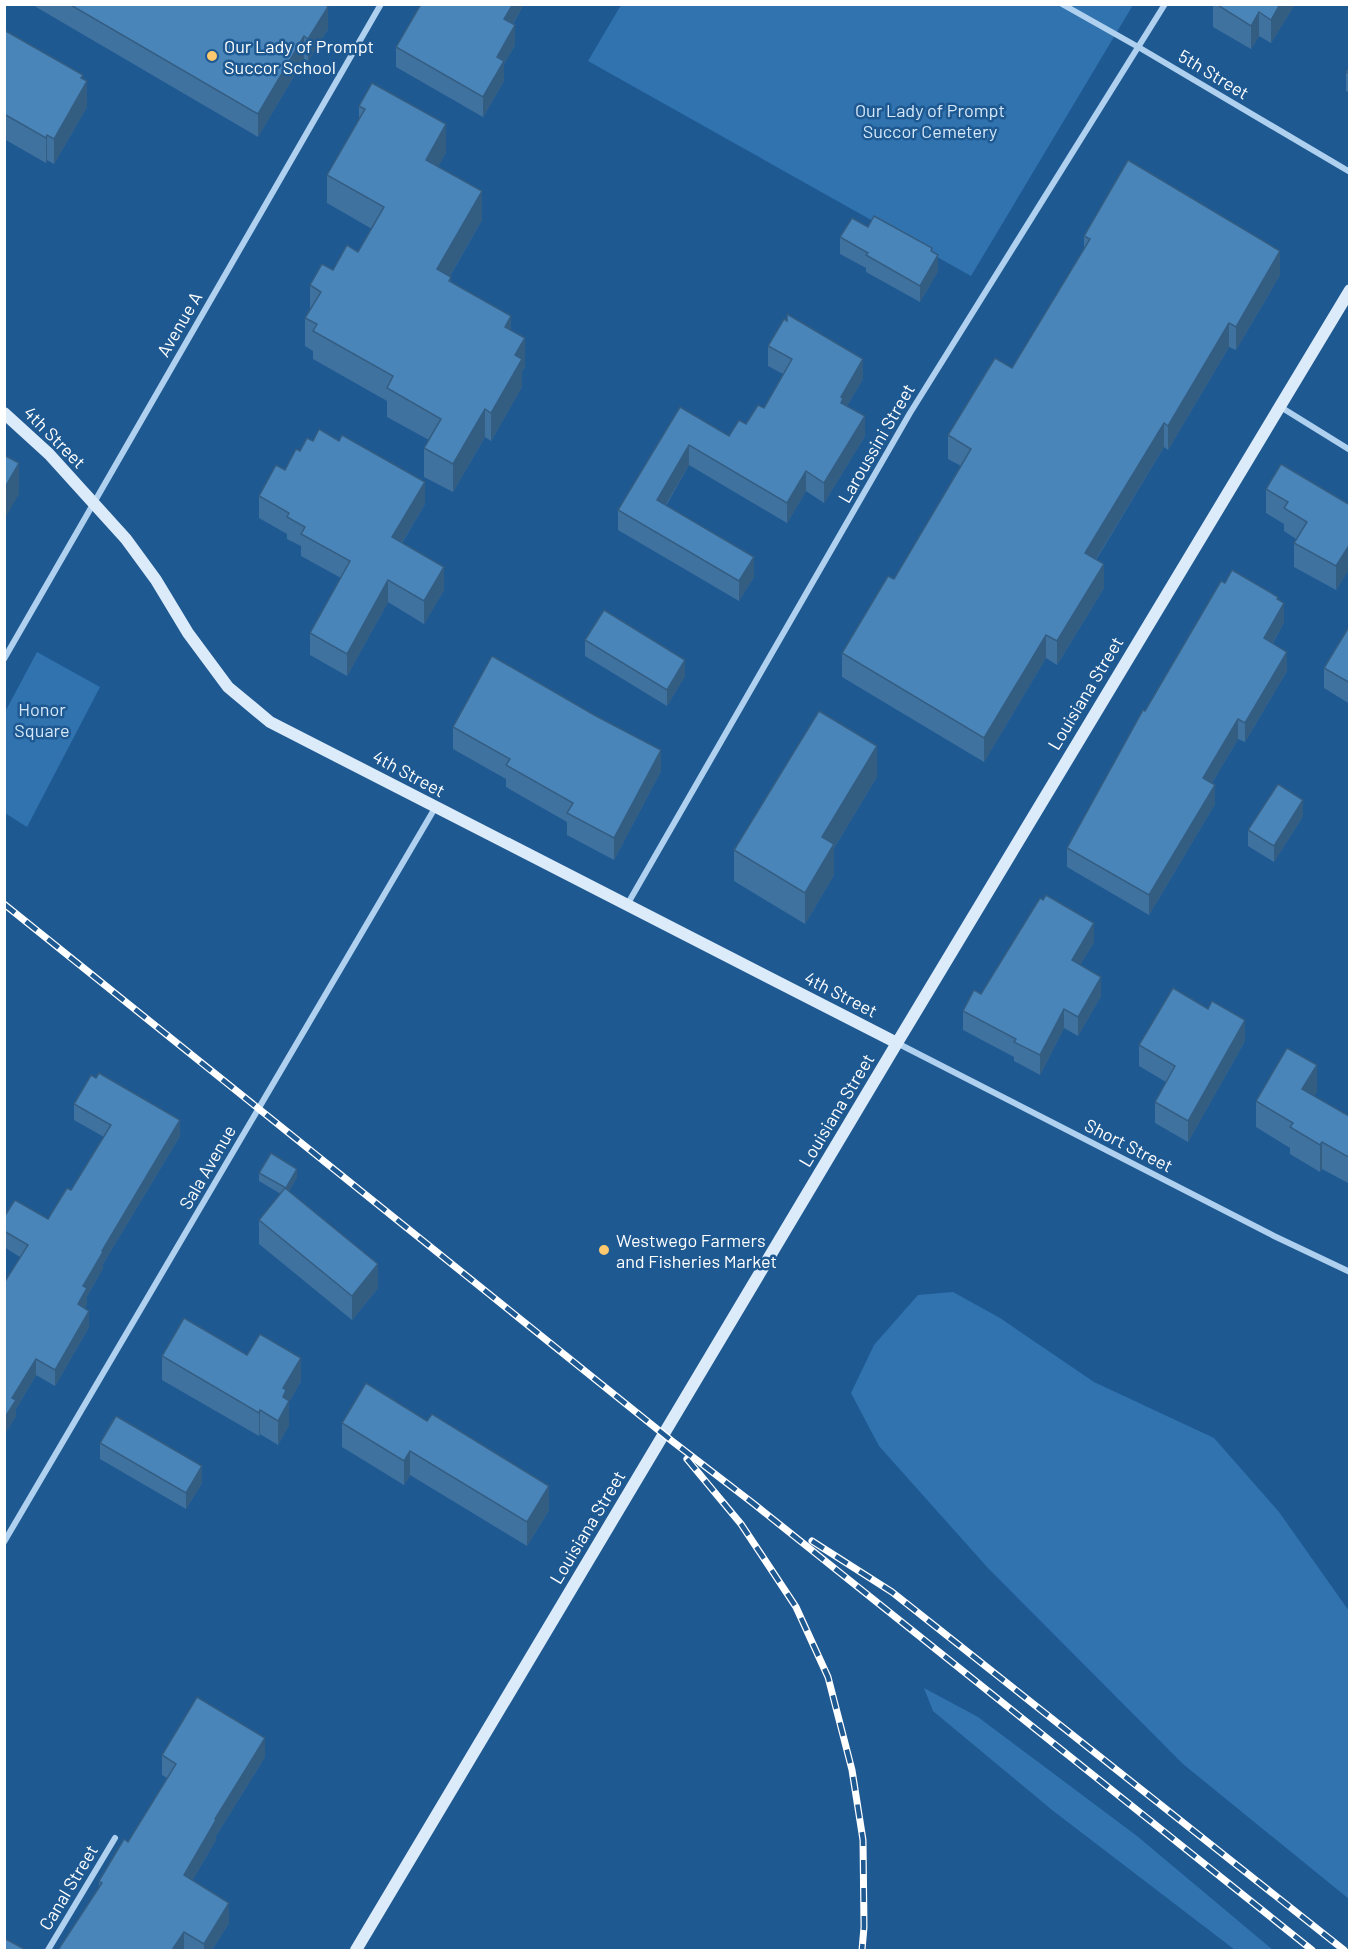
<svg xmlns="http://www.w3.org/2000/svg" width="1354" height="1955" font-family="Barlow,sans-serif">
	<rect width="100%" height="100%" fill="#1e5992"/>
	<!-- green -->
	<g fill="#3173af">
		<path d="M621,5H1133L971,276L588,61Z"/>
		<path d="M37,652L100,687L27,827L5,813V712Z"/>
		<path d="M953,1292L1000,1318L1094,1382L1214,1438L1279,1512L1349,1611V1899L1183,1764L987,1567L879,1446L851,1393L874,1345L918,1295Z"/>
		<path d="M924,1688L978,1717L1137,1836L1273,1950H1235L1052,1810L933,1711Z"/>
	</g>
	<g fill="none" stroke-linecap="round" stroke-linejoin="round">
		<!-- street -->
		<g stroke="#afd0ee" stroke-width="6">
			<path d="M1062,4L1140,48L1350,172"/>
			<path d="M1279,406L1350,450"/>
			<path d="M4,659L381,4"/>
			<path d="M627,905L910,413L1165,4"/>
			<path d="M897,1043L1274,1236L1350,1272"/>
			<path d="M4,1542L435,808"/>
			<path d="M48,1950L115,1838"/>
		</g>
		<!-- secondary -->
		<g stroke="#dcebfa" stroke-width="12">
			<path d="M4,413L49,454L126,539L156,580L188,633L228,687L270,722L897,1043"/>
			<path d="M356,1950L897,1043L1350,290"/>
		</g>
		<!-- rail casing -->
		<g stroke="#fff" stroke-width="7">
			<g id="rail">
				<path d="M4,904L672,1441L754,1504L1312,1950"/>
				<path d="M687,1459L741,1524L796,1607L828,1677L852,1770L863,1840L864,1927L862,1950"/>
				<path d="M812,1541L892,1592L1344,1950"/>
			</g>
		</g>
		<!-- rail -->
		<use href="#rail" stroke="#1e5992" stroke-width="4.5" stroke-dasharray="14" stroke-linecap="butt"/>
	</g>
	<!-- wall -->
	<g fill="#4072a0">
		<path d="M31,4H326L328,29L308,61L304,59L258,137Z"/>
		<path d="M524,4L513,24L515,45L504,64V81L483,117L396,67V47Z"/>
		<path d="M1213,4H1295L1271,43L1259,36L1251,49L1213,27Z"/>
		<path d="M4,30L83,79L87,107L54,164L47,160L46,163L4,139Z"/>
		<path d="M1350,66V93L1346,91V72Z"/>
		<path d="M359,106L446,153L438,166L482,220L450,276L451,282L511,331L525,367L522,371V387L491,441L485,437L453,492L424,477V448L429,440L387,417V401L313,359V351L305,346V318L310,310V285L358,252L372,229L327,203V175L359,119Z"/>
		<path d="M868,227L932,252L938,271L920,302L866,272V268L840,254V237Z"/>
		<path d="M1084,236L1280,275L1236,350L1229,347L1168,450L1164,447L1096,560L1104,588L1057,665L1046,658L984,762L842,677V653L894,579L961,466L948,459V435L1012,368L1084,250Z"/>
		<path d="M768,346L863,379L847,406L865,436L824,503L806,491L787,523L689,465L666,506L754,577L739,601L618,530V510L680,407L729,436L746,424L764,408L783,374L768,366Z"/>
		<path d="M285,470L425,504L402,543L444,590L424,624L388,602L347,676L310,655V633L341,578L301,556V546L287,539V534L259,518V496Z"/>
		<path d="M1266,489L1350,505V568L1336,590L1294,567V543L1296,539L1284,531V524L1266,513Z"/>
		<path d="M1225,583L1278,599L1284,623L1273,643L1287,671L1245,742L1238,739L1212,783L1215,804L1149,915L1067,867V848L1145,711Z"/>
		<path d="M1350,625V704L1324,688V668Z"/>
		<path d="M585,640L685,676L667,706L585,656Z"/>
		<path d="M453,727L661,771L614,860L567,835V822L506,787V779L453,749Z"/>
		<path d="M1350,735V759L1348,758V738Z"/>
		<path d="M877,777L834,848V875L805,924L734,881V850Z"/>
		<path d="M1303,816L1274,862L1248,846V830Z"/>
		<path d="M1094,942L1080,965L1101,996L1078,1036L1064,1028L1040,1075L1014,1061V1057L963,1030V1011L981,994Z"/>
		<path d="M1245,1041L1188,1142L1155,1123V1102L1166,1082L1139,1066V1045Z"/>
		<path d="M1317,1092L1314,1096L1349,1116L1350,1115V1184L1322,1169L1320,1172L1290,1154V1148L1256,1127V1101Z"/>
		<path d="M74,1104L180,1136L103,1264V1268L87,1296V1304L85,1308L89,1327L55,1386L36,1375L16,1409V1416L4,1435V1283L20,1257L4,1247V1217L48,1219L71,1190L104,1137L74,1120Z"/>
		<path d="M259,1173L297,1177L289,1191L378,1288L352,1320L259,1244V1220L281,1194L259,1181Z"/>
		<path d="M247,1355L301,1381L289,1402V1425L278,1445L260,1434L259,1436L162,1380V1356Z"/>
		<path d="M366,1383L549,1510L527,1546L410,1475L404,1485L342,1447V1423Z"/>
		<path d="M100,1443L202,1483L186,1509L100,1459Z"/>
		<path d="M162,1755L265,1757L216,1836V1840L192,1881L229,1923L212,1950H58L99,1887V1881L128,1842L167,1778L162,1775Z"/>
	</g>
	<!-- shaded-wall -->
	<g fill="#345d82">
		<path d="M513,4H524L504,39V19Z"/>
		<path d="M1280,4H1295L1271,43V20Z"/>
		<path d="M328,7V29L308,61V39Z"/>
		<path d="M1259,12V36L1251,49V26Z"/>
		<path d="M515,25V45L504,64V81L483,117V97L497,57Z"/>
		<path d="M304,36V59L258,137V114Z"/>
		<path d="M83,75V89L87,81V107L54,164V139Z"/>
		<path d="M446,124V153L426,188V160Z"/>
		<path d="M47,135V160L46,163V138Z"/>
		<path d="M482,191V220L437,298V269Z"/>
		<path d="M1280,251V275L1236,350V327Z"/>
		<path d="M938,255V271L920,302V286Z"/>
		<path d="M511,316V345L505,327Z"/>
		<path d="M1229,323V347L1168,450V426Z"/>
		<path d="M525,338V367L522,371V387L491,441V413L515,355Z"/>
		<path d="M863,359V379L843,413L841,423V397Z"/>
		<path d="M485,409V437L453,492V464Z"/>
		<path d="M865,416V436L824,503V483Z"/>
		<path d="M1164,423V447L1085,577V553Z"/>
		<path d="M689,445V465L657,520V500Z"/>
		<path d="M19,463V494L4,520V489Z"/>
		<path d="M806,471V491L787,523V503Z"/>
		<path d="M425,482V504L392,559V537Z"/>
		<path d="M1350,544V568L1336,590V566Z"/>
		<path d="M754,557V577L739,601V581Z"/>
		<path d="M1104,564V588L1057,665V641Z"/>
		<path d="M444,567V590L424,624V601Z"/>
		<path d="M388,580V602L347,676V654Z"/>
		<path d="M1278,597V615L1284,603V623L1264,658V638Z"/>
		<path d="M1046,635V658L984,762V738Z"/>
		<path d="M1287,652V671L1245,742V723Z"/>
		<path d="M685,660V676L667,706V690Z"/>
		<path d="M1238,719V739L1203,798V778Z"/>
		<path d="M877,746V777L834,848V875L805,924V893L822,837Z"/>
		<path d="M661,750V771L614,860V838Z"/>
		<path d="M1215,785V804L1149,915V895Z"/>
		<path d="M1303,800V816L1274,862V846Z"/>
		<path d="M1094,923V942L1072,979V960Z"/>
		<path d="M1101,977V996L1078,1036V1017Z"/>
		<path d="M1064,1009V1028L1040,1075V1055Z"/>
		<path d="M1245,1020V1041L1188,1142V1121Z"/>
		<path d="M1317,1065V1092L1302,1116V1089Z"/>
		<path d="M180,1120V1136L103,1264V1268L87,1296V1304L78,1320V1304L83,1286L102,1251Z"/>
		<path d="M1322,1142V1169L1320,1172V1145Z"/>
		<path d="M297,1169V1177L286,1196V1188Z"/>
		<path d="M378,1264V1288L352,1320V1296Z"/>
		<path d="M89,1311V1327L55,1386V1370Z"/>
		<path d="M301,1358V1381L289,1402V1425L278,1445V1421L283,1388Z"/>
		<path d="M36,1359V1375L16,1409V1416L4,1435V1419L12,1398Z"/>
		<path d="M260,1410V1434L259,1436V1413Z"/>
		<path d="M410,1451V1475L404,1485V1461Z"/>
		<path d="M202,1466V1483L186,1509V1493Z"/>
		<path d="M549,1486V1510L527,1546V1522Z"/>
		<path d="M265,1738V1757L216,1836V1840L184,1895V1875L215,1819Z"/>
		<path d="M229,1903V1923L212,1950H204V1944Z"/>
		<path d="M184,1932V1950H172Z"/>
	</g>
	<!-- building -->
	<g fill="#4a85ba" stroke="#345d82" stroke-width="1.5">
		<path d="M69,4H325L328,7L308,39L304,36L258,114Z"/>
		<path d="M421,4H513L504,19L515,25L497,57L504,61L483,97L396,47Z"/>
		<path d="M1216,4H1280L1271,20L1259,12L1251,26Z"/>
		<path d="M4,30L83,75L81,78L87,81L54,139L47,135L46,138L4,114Z"/>
		<path d="M1350,66V74L1346,72Z"/>
		<path d="M372,83L446,124L426,160L482,191L437,269L451,277L449,281L511,316L505,327L525,338L515,355L522,359L491,413L485,409L453,464L424,448L441,419L387,388L393,376L313,331L317,324L305,318L321,292L310,285L322,264L333,270L347,245L358,252L384,207L327,175L365,109L359,106Z"/>
		<path d="M1128,160L1280,251L1236,327L1229,323L1168,426L1164,423L1085,553L1104,564L1057,641L1046,635L984,738L842,653L888,576L894,579L971,449L948,435L995,358L1012,368L1090,239L1084,236Z"/>
		<path d="M874,216L932,248L931,251L938,255L920,286L866,255L868,253L840,237L852,218L868,227Z"/>
		<path d="M787,314L863,359L841,397L843,398L841,403L865,416L824,483L806,471L787,503L689,445L657,500L754,557L739,581L618,510L680,407L729,436L739,420L746,424L758,405L764,408L792,359L768,346L784,319L787,321Z"/>
		<path d="M319,429L339,441L342,435L425,482L392,537L444,567L424,601L388,580L347,654L310,633L350,561L301,534L305,527L287,517L289,513L259,496L276,465L285,470L296,449L300,451L307,438L313,441Z"/>
		<path d="M4,455L19,463L4,489Z"/>
		<path d="M1281,464L1350,505V544L1336,566L1294,543L1307,522L1284,508L1288,502L1266,489Z"/>
		<path d="M1232,570L1278,597L1277,599L1284,603L1264,638L1287,652L1245,723L1238,719L1203,778L1215,785L1149,895L1067,848L1143,710L1145,711L1221,581L1225,583Z"/>
		<path d="M604,610L685,660L667,690L585,640Z"/>
		<path d="M1350,625V683L1324,668Z"/>
		<path d="M492,656L596,716L661,750L614,838L567,813L573,803L506,765L510,759L453,727Z"/>
		<path d="M819,711L877,746L822,837L834,844L805,893L734,850Z"/>
		<path d="M1278,784L1303,800L1274,846L1248,830Z"/>
		<path d="M1046,895L1094,923L1072,960L1101,977L1078,1017L1064,1009L1040,1055L1014,1042L1016,1039L963,1011L974,990L981,994L1040,898L1043,900Z"/>
		<path d="M1173,988L1208,1009L1212,1001L1245,1020L1188,1121L1155,1102L1175,1066L1139,1045Z"/>
		<path d="M1287,1048L1317,1065L1302,1089L1349,1116L1350,1115V1158L1322,1142L1320,1145L1290,1127L1293,1123L1256,1101Z"/>
		<path d="M99,1073L180,1120L102,1251L103,1252L83,1286L87,1288L78,1304L89,1311L55,1370L36,1359L12,1398L16,1400L4,1419V1283L28,1245L4,1231V1217L15,1200L48,1219L67,1188L71,1190L111,1125L74,1104L91,1075L96,1078Z"/>
		<path d="M271,1153L297,1169L286,1188L259,1173Z"/>
		<path d="M285,1188L378,1264L352,1296L259,1220Z"/>
		<path d="M184,1318L247,1355L260,1334L301,1358L283,1388L286,1390L283,1397L289,1401L278,1421L260,1410L259,1413L162,1356Z"/>
		<path d="M366,1383L427,1421L432,1414L549,1486L527,1522L410,1451L404,1461L342,1423Z"/>
		<path d="M116,1416L202,1466L186,1493L100,1443Z"/>
		<path d="M197,1697L265,1738L215,1819L216,1820L184,1875L229,1903L204,1944L184,1932L172,1950H58L102,1883L99,1881L124,1839L128,1842L176,1764L162,1755Z"/>
		<path d="M4,1938L26,1950H4Z"/>
	</g>
	<!-- markers -->
	<g fill="#fdc96e" stroke="#1e5992" stroke-width="2">
		<circle cx="212" cy="56" r="6"/>
		<circle cx="604" cy="1250" r="6"/>
	</g>
	<g text-anchor="middle" dominant-baseline="central" stroke-width="5" stroke-linejoin="round" paint-order="stroke">
		<!-- poi labels -->
		<g font-size="18" fill="#fff" stroke="#1e5992" text-anchor="start">
			<text x="224" y="46">Our Lady of Prompt<tspan x="224" dy="21">Succor School</tspan></text>
			<text x="616" y="1240">Westwego Farmers<tspan x="616" dy="21">and Fisheries Market</tspan></text>
		</g>
		<!-- street labels -->
		<g font-size="18" fill="#fff" stroke="#1e5992">
			<text transform="translate(1214 74) rotate(31)">5th Street</text>
			<text transform="translate(179 324) rotate(-60)">Avenue A</text>
			<text transform="translate(55 437) rotate(45)">4th Street</text>
			<text transform="translate(876 443) rotate(-60)">Laroussini Street</text>
			<text transform="translate(1085 693) rotate(-59)">Louisiana Street</text>
			<text transform="translate(409 773) rotate(28)">4th Street</text>
			<text transform="translate(841 994) rotate(27)">4th Street</text>
			<text transform="translate(836 1110) rotate(-59)">Louisiana Street</text>
			<text transform="translate(1129 1145) rotate(27)">Short Street</text>
			<text transform="translate(207 1167) rotate(-60)">Sala Avenue</text>
			<text transform="translate(587 1527) rotate(-59)">Louisiana Street</text>
			<text transform="translate(68 1887) rotate(-59)">Canal Street</text>
		</g>
		<!-- park labels -->
		<g font-size="18" fill="#d5e8fa" stroke="#1e5992">
			<text x="930" y="110">Our Lady of Prompt<tspan x="930" dy="21">Succor Cemetery</tspan></text>
			<text x="42" y="709">Honor<tspan x="42" dy="21">Square</tspan></text>
		</g>
	</g>
	<!-- border -->
	<rect width="1354" height="1955" fill="none" stroke="#ffffff" stroke-width="12"/>
</svg>
